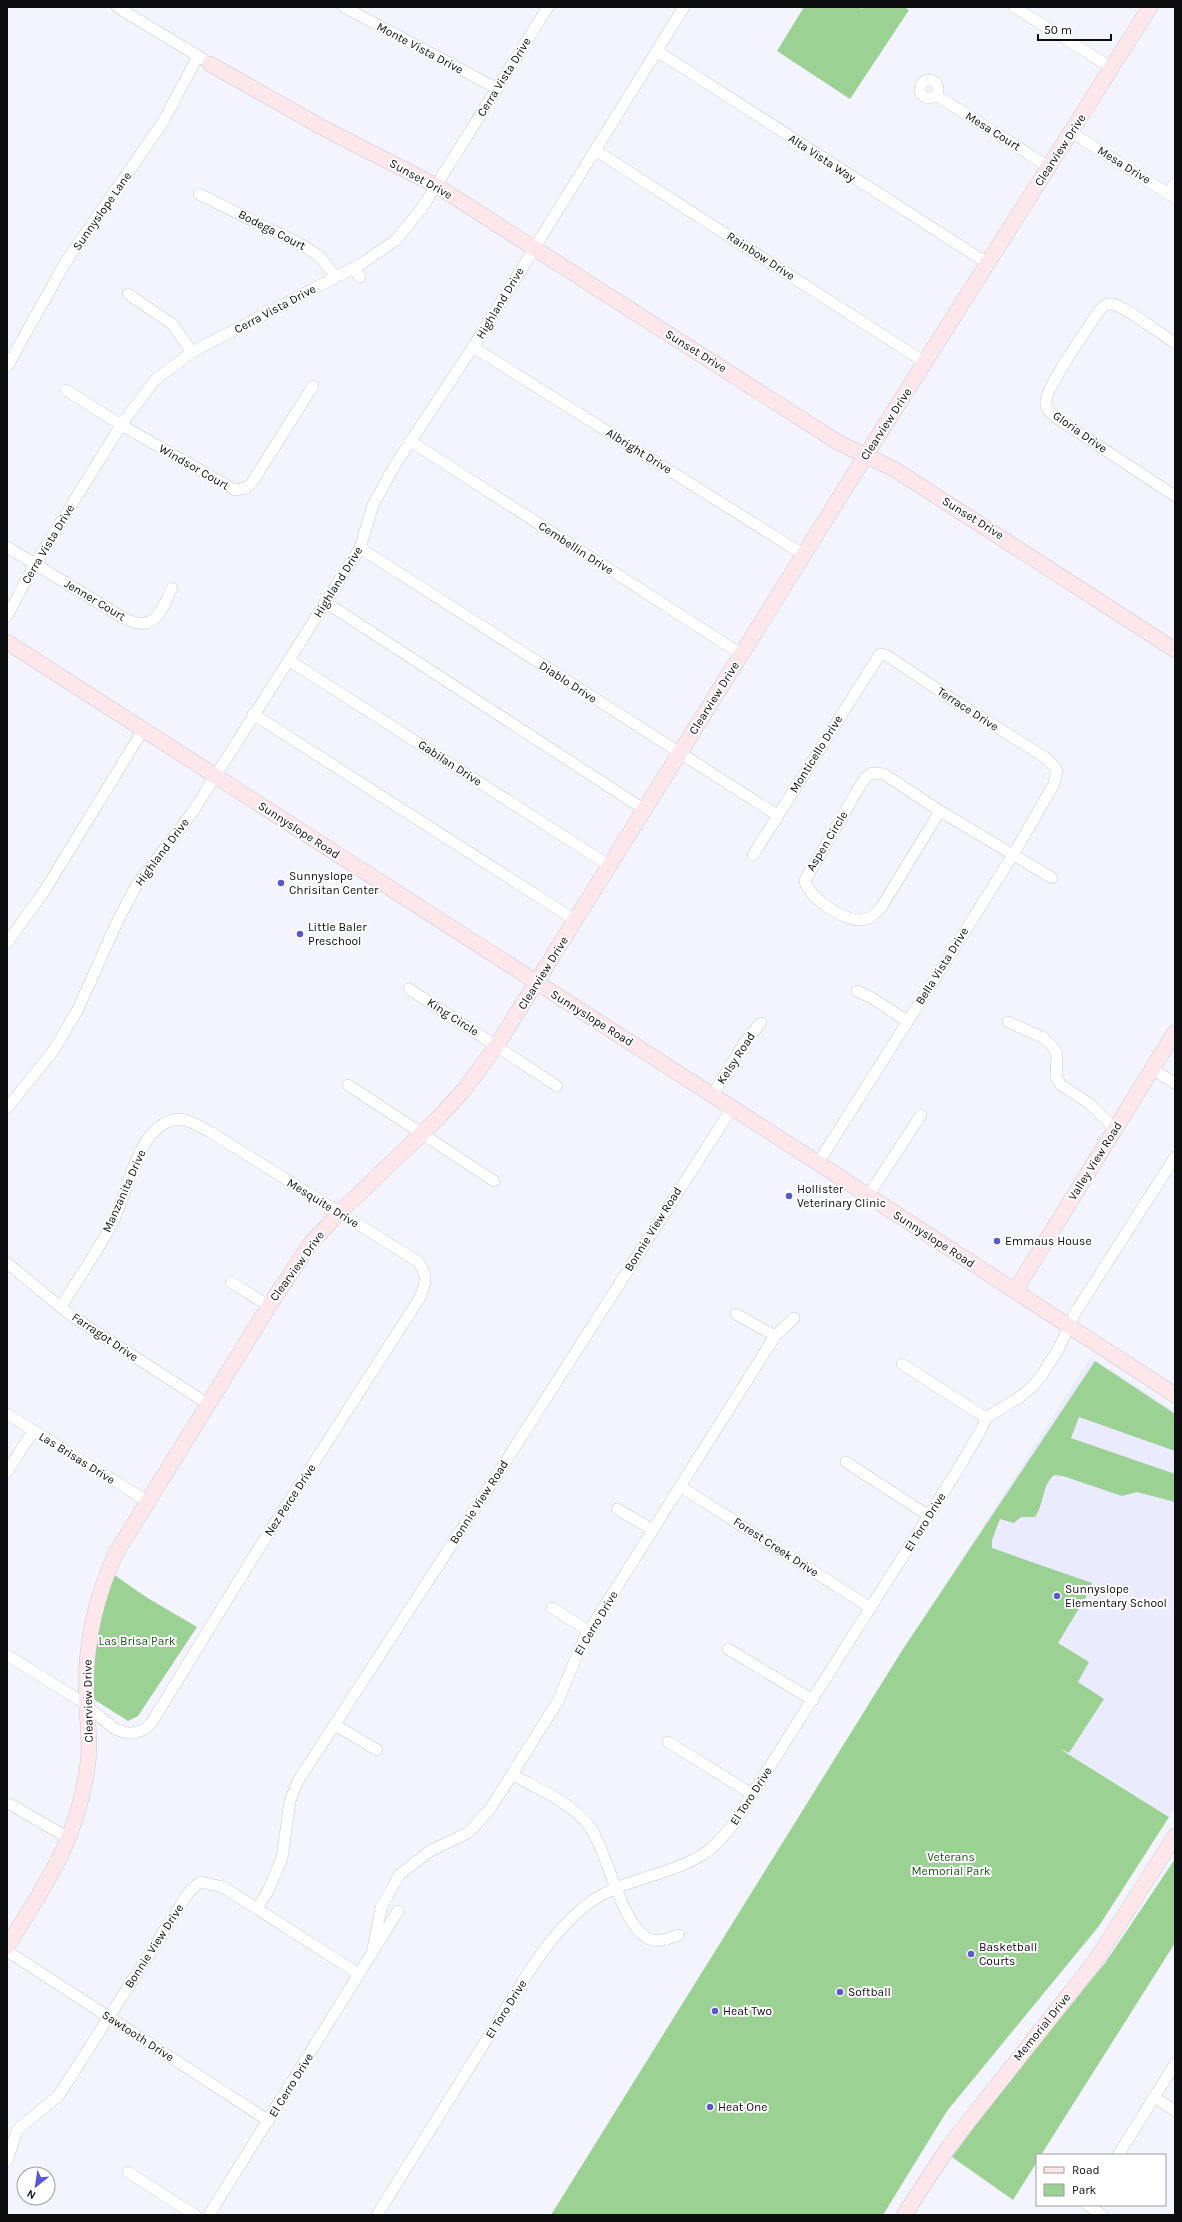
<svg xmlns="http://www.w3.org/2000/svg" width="1182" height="2222" font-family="Karla,sans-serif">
	<rect width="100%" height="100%" fill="#f4f4fe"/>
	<!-- built -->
	<path fill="#ebebff" d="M1091,1357L1175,1411V1807L1169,1816L904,1650Z"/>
	<!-- green -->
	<g fill="#9bd294">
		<path d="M804,7H858L862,9L863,7H904L909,10L850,99L777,51Z"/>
		<path d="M1095,1361L1175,1414V1451L1079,1417L1071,1438L1175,1474V1502L1137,1492L1122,1496L1063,1476L1054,1475C1042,1485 1044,1505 1035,1517H1021L1014,1523L1000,1519L992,1540V1548L1092,1583L1086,1597L1058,1643L1089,1662L1078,1682L1104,1699L1069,1753L1060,1749L1169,1817L1099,1926L947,2111L883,2215H551L903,1649Z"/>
		<path d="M113,1574L146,1597L197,1627L138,1716L128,1721L95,1700C84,1662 103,1611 113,1574Z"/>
		<path d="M1175,1859V1943L1041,2155H1037V2162L1013,2200L952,2157L998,2095L1105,1963Z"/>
	</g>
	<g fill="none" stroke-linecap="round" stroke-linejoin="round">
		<!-- street casing -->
		<g stroke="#c9c9d5" stroke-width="12">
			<g id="street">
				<path d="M117,7L203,59"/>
				<path d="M344,7L496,88"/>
				<path d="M1014,7L1112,68"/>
				<path d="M657,51L987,263"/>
				<circle cx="929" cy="89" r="9"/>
				<path d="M936,95L1049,167"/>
				<path d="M1072,133L1175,198"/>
				<path d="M595,150L926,363"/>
				<path d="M199,194L306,247L320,257L336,277"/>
				<path d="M1168,194L1175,183"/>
				<path d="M353,268L360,277"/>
				<path d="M128,294L172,324L192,352"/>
				<path d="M1175,343C1162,335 1125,306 1112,304C1104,303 1101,309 1097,314C1087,330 1046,386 1046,402C1045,408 1051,413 1055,417L1175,496"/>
				<path d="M473,347L804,555"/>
				<path d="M7,367L65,263L163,122L198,56"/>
				<path d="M66,390L121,425L235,490L246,488L251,484L313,386"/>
				<path d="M410,441L741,654"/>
				<path d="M7,547L122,617C153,634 160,615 172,588"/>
				<path d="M360,548L777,815"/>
				<path d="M325,602L645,810"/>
				<path d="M7,616L35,564L121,425L155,380L192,352L361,264L396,240L422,208L548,7"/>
				<path d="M290,661L610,866"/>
				<path d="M253,714L575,920"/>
				<path d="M872,773L884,774L940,811L882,906C877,913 871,919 862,920C845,922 807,897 805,880L860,786L866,777Z"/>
				<path d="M940,811L1052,878"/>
				<path d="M753,855L880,654L886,655L955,701L1046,758L1057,770L1054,784L1013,855L818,1163"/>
				<path d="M7,943L45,890L143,730"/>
				<path d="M409,989L557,1086"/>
				<path d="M857,991L872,998L907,1021"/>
				<path d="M1008,1022L1044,1038L1053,1047L1057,1054L1056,1077L1061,1085L1090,1104L1115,1129"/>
				<path d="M1152,1069L1175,1083"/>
				<path d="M348,1085L494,1181"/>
				<path d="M712,1096L744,1043L761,1023"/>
				<path d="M7,1108L54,1050L78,1009L118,920L136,886L192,813L360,548L373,505L395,465L473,347L684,7"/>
				<path d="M868,1196L921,1115"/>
				<path d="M7,1263L73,1317L208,1404"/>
				<path d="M231,1282L269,1306"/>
				<path d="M736,1314L775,1336"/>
				<path d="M902,1364L986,1418"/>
				<path d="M7,1414L147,1501"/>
				<path d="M846,1462L929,1516"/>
				<path d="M7,1472L33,1431"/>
				<path d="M681,1487L871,1608"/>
				<path d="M617,1509L653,1530"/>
				<path d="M552,1608L589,1631"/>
				<path d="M728,1649L813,1700"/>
				<path d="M7,1655L79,1700L115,1729L127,1733H134L145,1729L152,1722L254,1556L419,1299C426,1285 429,1274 417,1261L212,1133C198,1126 183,1114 167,1122C135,1137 127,1195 112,1224C97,1252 78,1279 61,1307"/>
				<path d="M335,1725L377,1750"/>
				<path d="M668,1742L752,1794"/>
				<path d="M513,1775C538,1789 573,1803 590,1827C608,1852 622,1931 652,1940C661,1942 670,1938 679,1935"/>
				<path d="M10,1804L70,1839"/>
				<path d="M257,1909L268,1891L282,1858L290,1801L298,1781L495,1478L732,1108"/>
				<path d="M7,1951L269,2121"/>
				<path d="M372,1954L381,1908L399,1875L430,1851L469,1832L490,1809L558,1701L584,1639L775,1336L794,1318"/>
				<path d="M1154,2097L1175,2111"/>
				<path d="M1118,2155L1175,2064"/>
				<path d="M7,2161L17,2130L59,2095L189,1892L200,1882L223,1887L359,1974"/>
				<path d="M128,2172L195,2215"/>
				<path d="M1087,2205L1102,2215"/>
				<path d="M209,2215L398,1911"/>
				<path d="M377,2215C417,2151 457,2087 497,2023C522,1983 547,1937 584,1907C618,1878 667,1878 705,1853C716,1846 725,1834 734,1823L957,1471L981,1430L986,1418L1021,1396L1032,1387L1042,1375L1059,1348L1075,1313L1175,1157"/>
			</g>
		</g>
		<!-- secondary casing -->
		<g stroke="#c9c9d5" stroke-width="16">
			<g id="secondary">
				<path d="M210,64L325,129L437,186L839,443L894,469L1175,650"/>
				<path d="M7,642L818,1163L1175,1395"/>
				<path d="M1015,1291L1175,1032"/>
				<path d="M7,1947C46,1883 78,1840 88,1763C91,1738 86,1713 86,1687C86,1640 96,1596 116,1553L269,1306L310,1244L339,1213L437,1119L464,1090L497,1045L866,455L1150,7"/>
				<path d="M904,2215L950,2145L1094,1963L1175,1836"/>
			</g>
		</g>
		<!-- street -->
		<use href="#street" stroke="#fff" stroke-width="11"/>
		<!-- secondary -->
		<use href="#secondary" stroke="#fee7eb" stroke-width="15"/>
	</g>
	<!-- markers -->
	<g fill="#5b57cf" stroke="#fff" stroke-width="1.5">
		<circle cx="281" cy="883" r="4"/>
		<circle cx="300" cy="934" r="4"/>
		<circle cx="789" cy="1196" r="4"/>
		<circle cx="997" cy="1241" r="4"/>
		<circle cx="1057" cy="1596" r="4"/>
		<circle cx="971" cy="1954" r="4"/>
		<circle cx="840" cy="1992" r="4"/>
		<circle cx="715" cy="2011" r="4"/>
		<circle cx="710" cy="2107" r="4"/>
	</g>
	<g text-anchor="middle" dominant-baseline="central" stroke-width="4" stroke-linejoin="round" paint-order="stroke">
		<!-- street labels -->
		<g font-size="12" fill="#0d0d10" stroke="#fff">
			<text transform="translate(420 48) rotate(28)">Monte Vista Drive</text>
			<text transform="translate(504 77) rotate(-58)">Cerra Vista Drive</text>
			<text transform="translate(993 131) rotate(32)">Mesa Court</text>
			<text transform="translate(1060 150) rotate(-57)">Clearview Drive</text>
			<text transform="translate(822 158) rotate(33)">Alta Vista Way</text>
			<text transform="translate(1124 165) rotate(32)">Mesa Drive</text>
			<text transform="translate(421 179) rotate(29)">Sunset Drive</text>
			<text transform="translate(102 211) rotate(-55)">Sunnyslope Lane</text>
			<text transform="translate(272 230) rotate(27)">Bodega Court</text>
			<text transform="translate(761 256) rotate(33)">Rainbow Drive</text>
			<text transform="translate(500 303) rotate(-59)">Highland Drive</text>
			<text transform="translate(275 309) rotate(-28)">Cerra Vista Drive</text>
			<text transform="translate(696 351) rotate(32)">Sunset Drive</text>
			<text transform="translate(886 424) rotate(-57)">Clearview Drive</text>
			<text transform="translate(1080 432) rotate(35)">Gloria Drive</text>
			<text transform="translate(639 451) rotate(32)">Albright Drive</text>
			<text transform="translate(194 467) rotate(30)">Windsor Court</text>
			<text transform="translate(973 518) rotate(32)">Sunset Drive</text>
			<text transform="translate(48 544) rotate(-59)">Cerra Vista Drive</text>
			<text transform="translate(576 548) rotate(33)">Cembellin Drive</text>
			<text transform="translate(338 582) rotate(-58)">Highland Drive</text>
			<text transform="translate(95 600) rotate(31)">Jenner Court</text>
			<text transform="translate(568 682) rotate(33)">Diablo Drive</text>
			<text transform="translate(714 698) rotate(-58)">Clearview Drive</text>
			<text transform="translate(968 709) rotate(33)">Terrace Drive</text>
			<text transform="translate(816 754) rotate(-58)">Monticello Drive</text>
			<text transform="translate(450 763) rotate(33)">Gabilan Drive</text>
			<text transform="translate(299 830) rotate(33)">Sunnyslope Road</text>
			<text transform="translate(827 841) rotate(-59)">Aspen Circle</text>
			<text transform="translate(162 852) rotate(-53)">Highland Drive</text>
			<text transform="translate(942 966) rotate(-58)">Bella Vista Drive</text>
			<text transform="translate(543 973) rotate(-58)">Clearview Drive</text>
			<text transform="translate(453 1017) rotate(33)">King Circle</text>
			<text transform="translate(592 1018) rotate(32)">Sunnyslope Road</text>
			<text transform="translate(736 1058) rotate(-57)">Kelsy Road</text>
			<text transform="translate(1095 1161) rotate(-58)">Valley View Road</text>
			<text transform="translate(124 1191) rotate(-66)">Manzanita Drive</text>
			<text transform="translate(323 1203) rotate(32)">Mesquite Drive</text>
			<text transform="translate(653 1229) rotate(-58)">Bonnie View Road</text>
			<text transform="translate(934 1239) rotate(33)">Sunnyslope Road</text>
			<text transform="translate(297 1266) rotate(-54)">Clearview Drive</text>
			<text transform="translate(105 1337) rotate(34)">Farragot Drive</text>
			<text transform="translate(77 1458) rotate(32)">Las Brisas Drive</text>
			<text transform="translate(290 1500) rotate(-57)">Nez Perce Drive</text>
			<text transform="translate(479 1502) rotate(-57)">Bonnie View Road</text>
			<text transform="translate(925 1522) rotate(-58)">El Toro Drive</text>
			<text transform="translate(776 1547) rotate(33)">Forest Creek Drive</text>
			<text transform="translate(596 1623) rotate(-59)">El Cerro Drive</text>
			<text transform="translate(88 1701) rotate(-91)">Clearview Drive</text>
			<text transform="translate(751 1796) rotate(-57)">El Toro Drive</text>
			<text transform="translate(154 1946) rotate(-57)">Bonnie View Drive</text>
			<text transform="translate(506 2009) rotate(-58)">El Toro Drive</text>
			<text transform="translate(1042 2027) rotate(-51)">Memorial Drive</text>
			<text transform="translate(138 2036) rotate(33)">Sawtooth Drive</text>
			<text transform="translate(291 2085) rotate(-58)">El Cerro Drive</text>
		</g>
		<!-- poi labels -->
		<g font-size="12" fill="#0d0d10" stroke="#fff" text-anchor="start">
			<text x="289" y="876">Sunnyslope<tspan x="289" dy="14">Chrisitan Center</tspan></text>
			<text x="308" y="927">Little Baler<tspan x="308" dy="14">Preschool</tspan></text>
			<text x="797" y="1189">Hollister<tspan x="797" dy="14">Veterinary Clinic</tspan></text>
			<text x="1005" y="1241">Emmaus House</text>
			<text x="1065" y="1589">Sunnyslope<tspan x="1065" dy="14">Elementary School</tspan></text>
			<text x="979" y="1947">Basketball<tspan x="979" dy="14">Courts</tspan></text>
			<text x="848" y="1992">Softball</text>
			<text x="723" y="2011">Heat Two</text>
			<text x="718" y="2107">Heat One</text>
		</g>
		<!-- park labels -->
		<g font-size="12" fill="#1b5515" stroke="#fff">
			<text x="137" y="1641">Las Brisa Park</text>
			<text x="951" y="1857">Veterans<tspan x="951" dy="14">Memorial Park</tspan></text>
		</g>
	</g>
	<!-- border -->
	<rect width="1182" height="2222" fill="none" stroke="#0d0d10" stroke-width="16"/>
	<!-- legend -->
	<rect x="1036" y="2154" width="130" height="52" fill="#ffffff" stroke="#9e9e9f"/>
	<rect x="1044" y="2167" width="20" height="6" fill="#fee7eb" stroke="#9e9e9f"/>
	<text x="1072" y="2174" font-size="12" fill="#0d0d10">Road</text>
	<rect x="1044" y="2184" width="20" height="12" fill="#9bd294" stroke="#9e9e9f"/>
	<text x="1072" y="2194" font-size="12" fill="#0d0d10">Park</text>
	<!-- north arrow -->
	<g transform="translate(36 2186) rotate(210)"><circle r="19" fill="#ffffff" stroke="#9e9e9f"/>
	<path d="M0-3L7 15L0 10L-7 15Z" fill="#5b57cf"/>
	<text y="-6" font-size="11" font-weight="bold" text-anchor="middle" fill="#0d0d10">N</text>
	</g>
	<!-- scale -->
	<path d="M1038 34v6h73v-6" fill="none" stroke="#0d0d10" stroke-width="2"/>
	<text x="1044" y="34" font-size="12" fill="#0d0d10" stroke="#ffffff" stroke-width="3" paint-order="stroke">50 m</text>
</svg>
